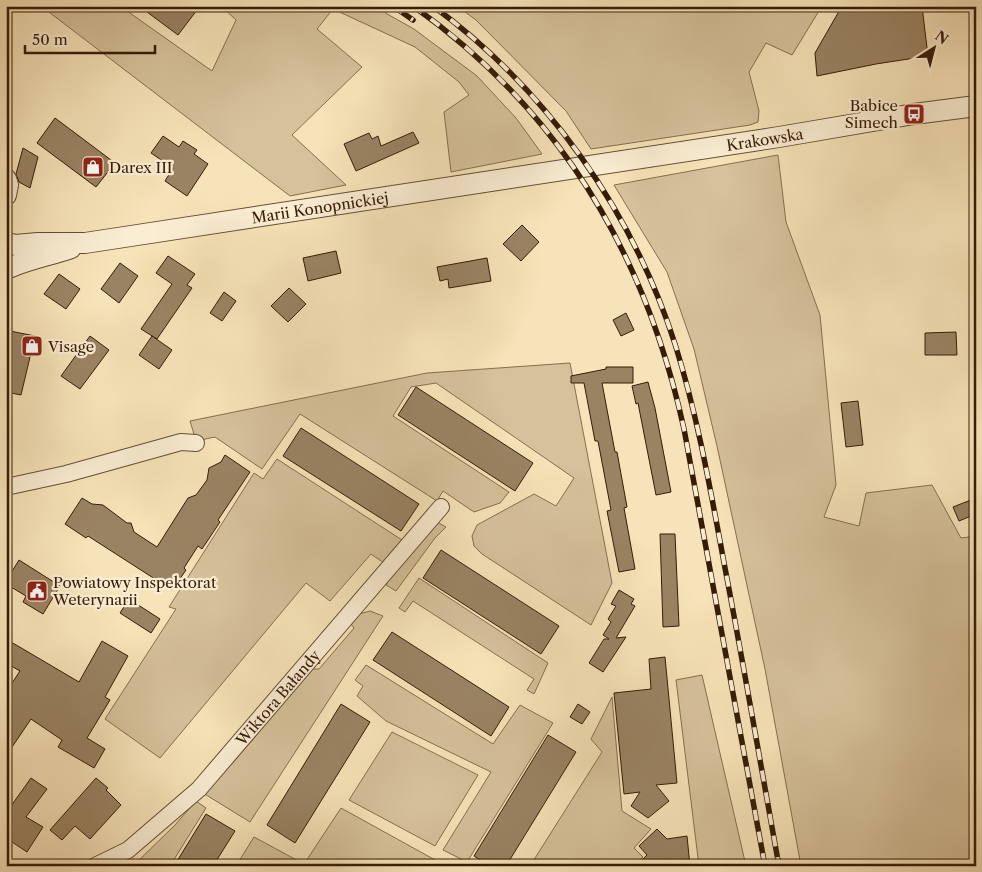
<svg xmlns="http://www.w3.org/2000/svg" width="982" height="872" font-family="'Libre Caslon Text',serif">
	<rect width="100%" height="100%" fill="#f7e3b9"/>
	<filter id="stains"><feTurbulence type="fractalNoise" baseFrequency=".004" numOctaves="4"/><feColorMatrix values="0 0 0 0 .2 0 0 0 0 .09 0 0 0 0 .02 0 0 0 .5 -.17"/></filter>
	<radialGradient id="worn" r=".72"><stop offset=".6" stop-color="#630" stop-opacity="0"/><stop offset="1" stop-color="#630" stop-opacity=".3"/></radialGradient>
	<!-- green -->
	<g fill="#d6c19b" stroke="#866e50">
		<path d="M41,6H120L212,71L236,20L221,6H373L414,29L477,76L516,118L542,154L451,172L444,112L469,95L459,82L415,47L333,9L317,29L362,67L292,135L346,185L290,196Z"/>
		<path d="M457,6H822L792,55L766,43L749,72L759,111L758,122L750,125L591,149L566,111L476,20Z"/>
		<path d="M778,155L786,222L820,315L836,485L824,517L859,526L866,493L932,485L961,538L976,536V866H801L765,669L717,446L694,349L667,272L614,185Z"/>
		<path d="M570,363L612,583L591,625L482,554L474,546L472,536L477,525L534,494L556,506L574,478L436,383L411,387L393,416L509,492L500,503L474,512L443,491L437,501L300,414L262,469L215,437L196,441L190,421L427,373Z"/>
		<path d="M277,459L402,540L384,563L371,554L330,601L306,583L160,758L105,719L176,609L169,607L254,473L263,479Z"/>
		<path d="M437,522L446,527L435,538L396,591L386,585L390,578Z"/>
		<path d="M419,578L548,663L534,694L527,690L534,679L413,601L405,612L399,608Z"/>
		<path d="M370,611L383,616L250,822L203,793L311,669H319L354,628L350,623L359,614Z"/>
		<path d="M366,665L493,744L520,705L553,723L467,862L443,850L491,772L386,721L357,696L363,686L355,680Z"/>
		<path d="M702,675L746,866H699L676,680Z"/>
		<path d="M612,697L622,811L651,829L634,848L643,857L633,866H530L602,752L591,739Z"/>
		<path d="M392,732L478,775L435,846L349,800Z"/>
		<path d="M196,801L206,808L170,866H130L136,863L175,825Z"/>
		<path d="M341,808L446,866H236L254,837L304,864Z"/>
	</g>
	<!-- building -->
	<g fill="#9a8363" stroke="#361c06">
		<path d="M139,6H200L178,35Z"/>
		<path d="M842,6H922L928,56L876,64L817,76L815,53Z"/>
		<path d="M55,118L115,163L96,187L37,143Z"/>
		<path d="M413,132L419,143L356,171L344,144L369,133L372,139L378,136L381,146Z"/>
		<path d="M163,136L179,147L183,141L197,150L194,154L208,164L187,196L165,181L173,168L151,153Z"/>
		<path d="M23,148L38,157L30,188L19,182L16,174Z"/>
		<path d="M522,225L539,242L521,261L503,244Z"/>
		<path d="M336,251L341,273L308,281L303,258Z"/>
		<path d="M168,256L195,274L187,285L192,288L157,339L141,329L172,284L156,273Z"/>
		<path d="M487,258L491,281L449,288L448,279L440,281L437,267Z"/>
		<path d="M120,263L138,276L119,303L101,289Z"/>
		<path d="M59,274L80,289L66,309L44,294Z"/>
		<path d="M289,288L306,304L288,322L271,306Z"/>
		<path d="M224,292L236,301L222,321L210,313Z"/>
		<path d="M626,313L634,330L621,336L613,320Z"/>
		<path d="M10,331L35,336L21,395L6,392V342L8,343Z"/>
		<path d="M956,332L957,355H925V333Z"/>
		<path d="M90,336L109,350L80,389L61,376Z"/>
		<path d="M152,336L172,350L159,369L139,355Z"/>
		<path d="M606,367H633V383H602L615,452H617L627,507L624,508L635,569L619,572L607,511L611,510L598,441H595L584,383H571V376L606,369Z"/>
		<path d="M648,382L655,408L671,492L656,495L638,403L636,404L632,386Z"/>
		<path d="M416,387L533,463L515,491L398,415Z"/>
		<path d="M858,401L863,445L846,447L841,403Z"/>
		<path d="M301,428L419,504L401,531L283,456Z"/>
		<path d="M225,455L250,472L218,520L220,522L202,549L198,546L184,568L186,570L172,590L88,536L86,538L65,524L82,498L92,504L103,505L127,523H131L134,532L157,547L188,498L196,495L207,480L209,468L221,462Z"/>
		<path d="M976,498V514L959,521L953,507Z"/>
		<path d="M660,534H675L679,626L663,627Z"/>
		<path d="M441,550L559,626L541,654L423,578Z"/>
		<path d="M19,560L60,586L43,614L23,602L26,596L6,584V581Z"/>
		<path d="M619,590L634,599L631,604L635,606L616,638L626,637L603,672L589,663L604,639H609L603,635L611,622L608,619L616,606L611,604Z"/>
		<path d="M129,599L160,619L151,633L120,613Z"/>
		<path d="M392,632L509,707L491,736L373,660Z"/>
		<path d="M6,639L79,682L102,641L128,656L105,697L110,700L87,738L105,749L94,768L58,747L62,740L31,719L6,756V692L20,671L6,663Z"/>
		<path d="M665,657L677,783L656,785L669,801L648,818L631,806L640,792L624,794L614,693L651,689L649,659Z"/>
		<path d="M341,704L370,722L295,843L267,825Z"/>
		<path d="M578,704L590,712L582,724L570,717Z"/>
		<path d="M548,735L576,752L506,866H490L474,856Z"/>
		<path d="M31,778L47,789L26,817L43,827L27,852L6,838V813Z"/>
		<path d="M96,778L108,788L106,790L121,805L90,839L75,826L62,840L50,830Z"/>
		<path d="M206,814L235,831L213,866H174Z"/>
		<path d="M657,829L667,839L687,836L690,866H636L647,855L639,846Z"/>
	</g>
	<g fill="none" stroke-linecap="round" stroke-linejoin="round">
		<!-- minor casing -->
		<g stroke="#664e33" stroke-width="18">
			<g id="minor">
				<path d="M6,487L66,474L181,442L196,443"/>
				<path id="s1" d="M95,866L128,850L199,789L441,507"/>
			</g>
		</g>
		<!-- tertiary casing -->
		<g stroke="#664e33" stroke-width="22">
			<g id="tertiary">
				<path d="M6,179L8,185L6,195"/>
				<path id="s2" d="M8,243L15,245L38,243H85L779,137L914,114L976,106"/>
				<path d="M11,267C30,259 51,255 71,248"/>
			</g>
		</g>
		<!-- minor -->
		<use href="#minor" stroke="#faedd2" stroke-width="16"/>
		<!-- tertiary -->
		<use href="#tertiary" stroke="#faedd2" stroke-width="20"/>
		<!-- rail casing -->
		<g stroke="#361c06" stroke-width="5.5">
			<g id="rail">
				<path d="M393,6L413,20"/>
				<path d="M413,6C560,110 646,255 684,429L765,866"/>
				<path d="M433,6C546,89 632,210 675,344C698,417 711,493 725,568C744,667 761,767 779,866"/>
			</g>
		</g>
		<!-- rail -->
		<use href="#rail" stroke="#faedd2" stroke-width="4" stroke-dasharray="11" stroke-linecap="butt"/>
	</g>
	<!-- icons -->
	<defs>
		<g id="bus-square" transform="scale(1.125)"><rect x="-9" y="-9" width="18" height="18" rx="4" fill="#8f2418" stroke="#faedd2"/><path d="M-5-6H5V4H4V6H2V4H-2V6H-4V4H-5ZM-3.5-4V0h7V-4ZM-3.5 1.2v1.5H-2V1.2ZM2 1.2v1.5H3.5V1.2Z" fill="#fff"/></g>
		<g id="shop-square" transform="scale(1.125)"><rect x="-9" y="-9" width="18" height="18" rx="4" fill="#8f2418" stroke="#faedd2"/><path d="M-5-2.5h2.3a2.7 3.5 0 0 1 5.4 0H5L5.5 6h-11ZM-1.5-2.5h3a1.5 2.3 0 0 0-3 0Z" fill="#fff"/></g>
		<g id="civic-square" transform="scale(1.125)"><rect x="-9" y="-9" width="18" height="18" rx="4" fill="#8f2418" stroke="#faedd2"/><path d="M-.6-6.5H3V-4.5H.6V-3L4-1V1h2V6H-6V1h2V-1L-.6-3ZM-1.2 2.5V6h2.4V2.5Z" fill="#fff"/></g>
	</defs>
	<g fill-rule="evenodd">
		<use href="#bus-square" x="914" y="114"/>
		<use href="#shop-square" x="93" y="167"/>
		<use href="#shop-square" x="32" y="346"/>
		<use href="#civic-square" x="37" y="591"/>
	</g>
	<g text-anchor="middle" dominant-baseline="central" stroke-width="4.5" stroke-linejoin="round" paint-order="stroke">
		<!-- poi labels -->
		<g font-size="15" fill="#361c06" stroke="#faedd2" text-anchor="start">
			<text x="898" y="105" text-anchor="end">Babice<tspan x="898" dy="17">Simech</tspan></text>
			<text x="109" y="167">Darex III</text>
			<text x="48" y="346">Visage</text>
			<text x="53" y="582">Powiatowy Inspektorat<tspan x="53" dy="17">Weterynarii</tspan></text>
		</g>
		<!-- street labels -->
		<g font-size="15" fill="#361c06" stroke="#faedd2">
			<text stroke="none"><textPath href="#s2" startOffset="765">Krakowska</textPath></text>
			<text stroke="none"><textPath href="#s2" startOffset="315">Marii Konopnickiej</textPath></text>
			<text stroke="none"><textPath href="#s1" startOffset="251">Wiktora Bałandy</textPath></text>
		</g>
	</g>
	<!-- margin -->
	<rect width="982" height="872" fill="none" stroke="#f7e3b9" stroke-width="25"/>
	<rect x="8" y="8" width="967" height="857" fill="none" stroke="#361c06" stroke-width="2.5"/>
	<rect x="12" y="12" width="957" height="847" fill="none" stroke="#361c06"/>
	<!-- north arrow -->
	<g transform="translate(934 48) rotate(36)" stroke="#faedd2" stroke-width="4" paint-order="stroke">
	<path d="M0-4L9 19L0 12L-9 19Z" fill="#361c06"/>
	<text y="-8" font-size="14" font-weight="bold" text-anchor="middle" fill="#361c06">N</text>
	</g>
	<!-- scale -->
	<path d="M25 45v8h130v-8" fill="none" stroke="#361c06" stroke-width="2.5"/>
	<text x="32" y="45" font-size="15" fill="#361c06" stroke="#faedd2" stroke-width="4" paint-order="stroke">50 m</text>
	<rect width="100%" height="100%" filter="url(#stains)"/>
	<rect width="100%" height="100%" fill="url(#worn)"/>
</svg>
